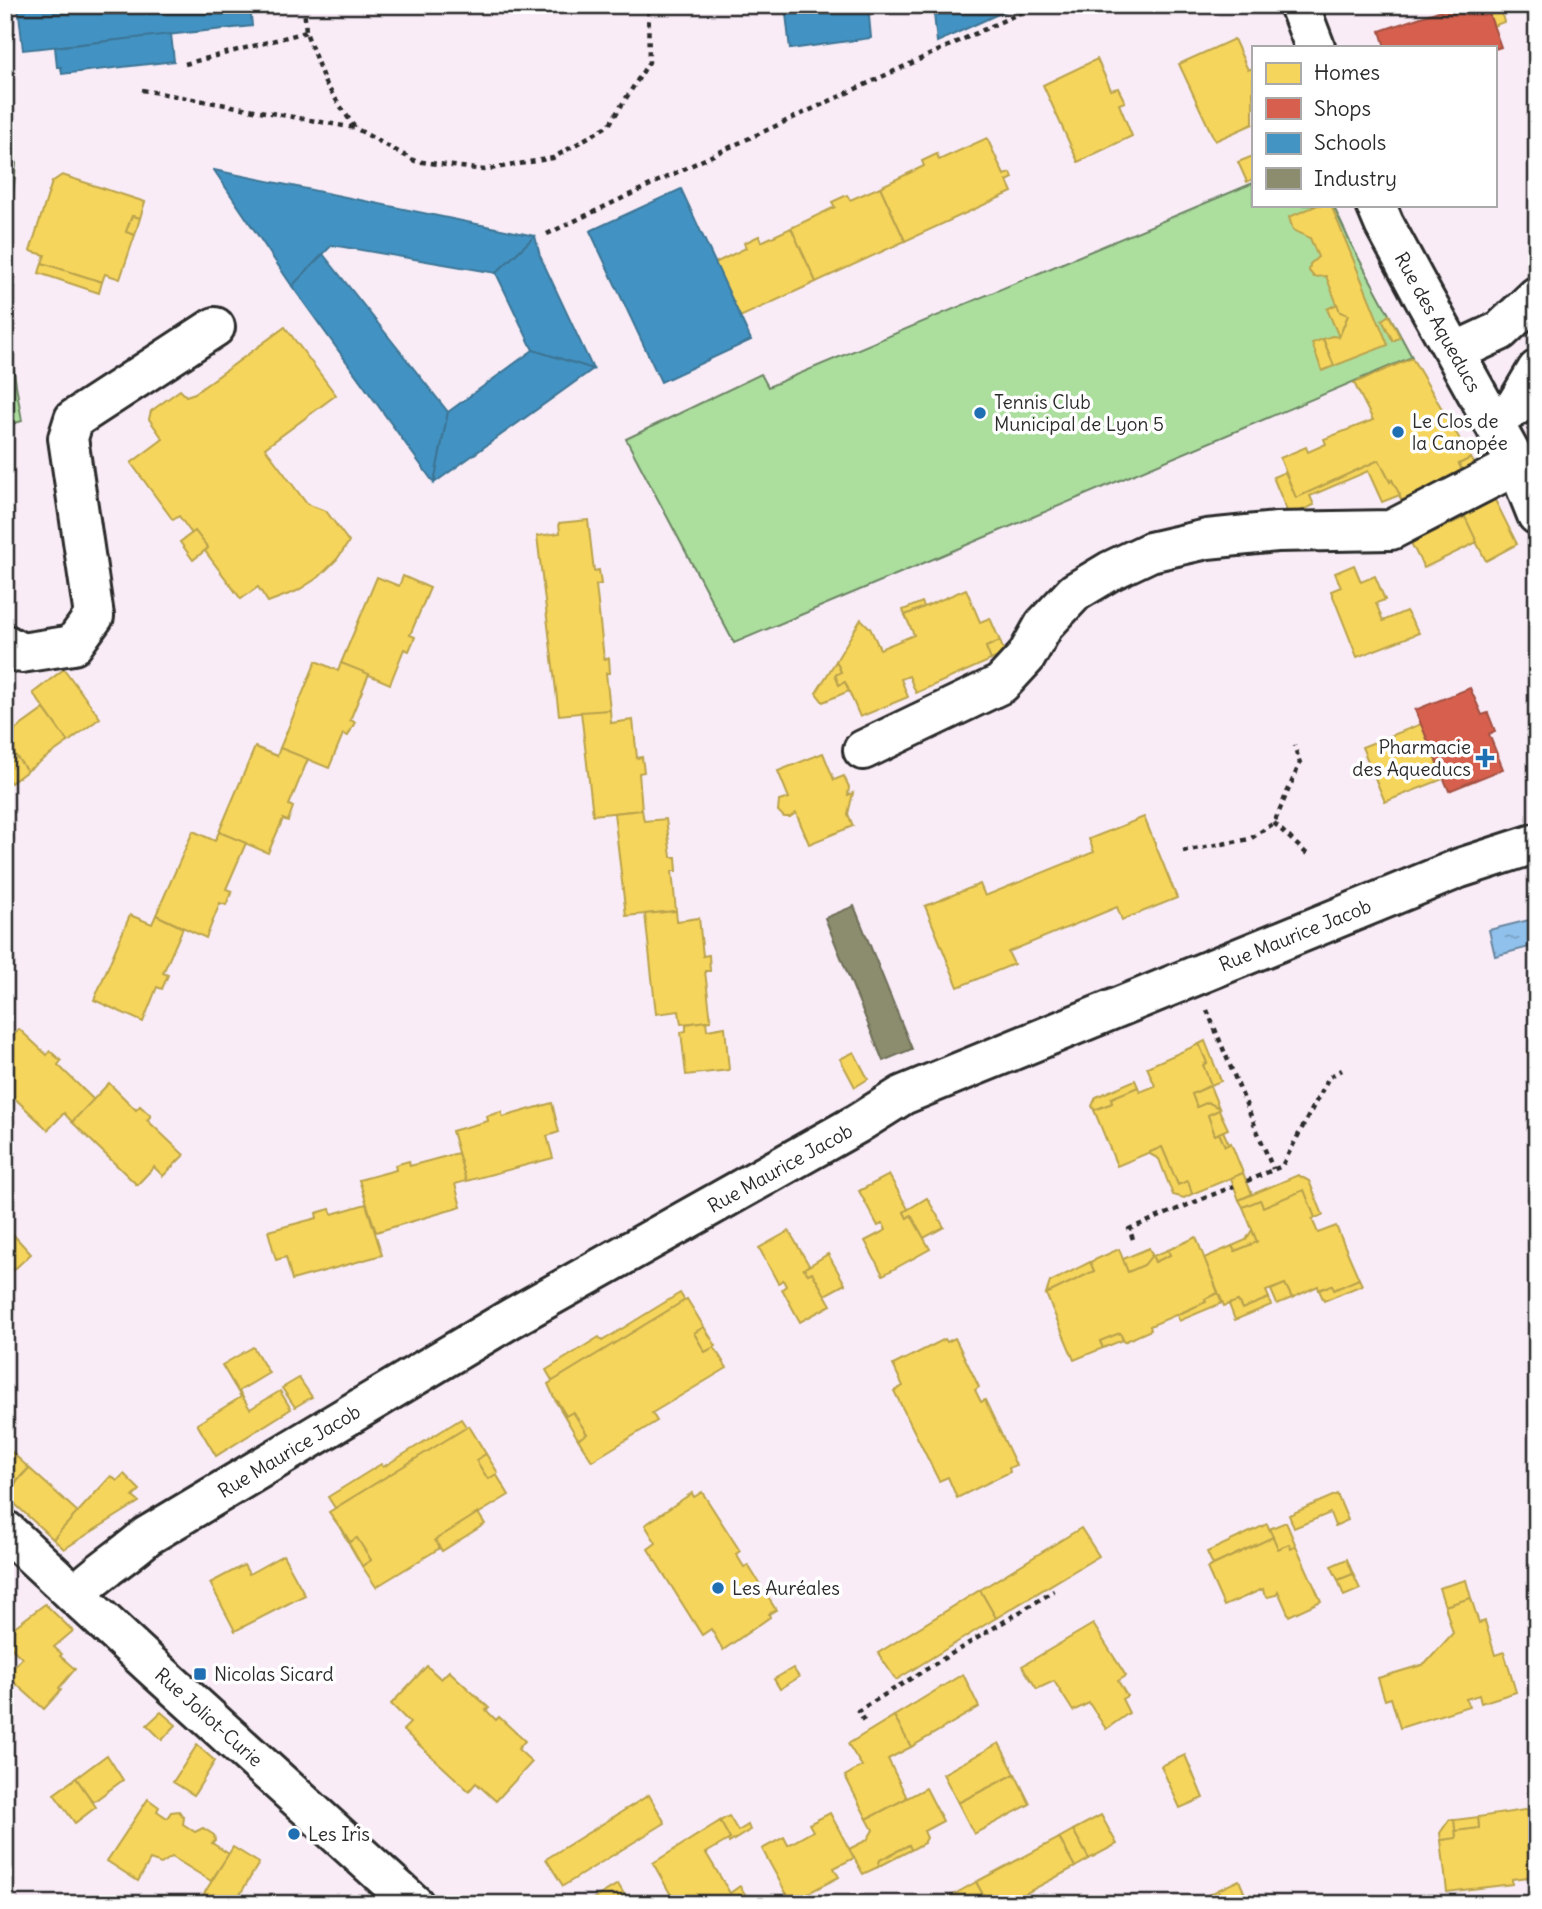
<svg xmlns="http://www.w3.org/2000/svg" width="1542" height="1909" font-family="Delius,sans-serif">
	<defs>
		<pattern id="forest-crowns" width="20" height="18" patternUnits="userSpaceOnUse" patternTransform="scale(1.75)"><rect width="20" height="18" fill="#acde9e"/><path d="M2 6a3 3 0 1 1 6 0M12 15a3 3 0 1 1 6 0" fill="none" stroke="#94bf88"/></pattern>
		<pattern id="water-ripples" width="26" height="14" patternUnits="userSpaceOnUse" patternTransform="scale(1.75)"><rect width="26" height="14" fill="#90c1ec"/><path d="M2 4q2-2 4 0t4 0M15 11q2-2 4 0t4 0" fill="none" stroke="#769dbf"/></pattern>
	</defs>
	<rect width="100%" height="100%" fill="#f9ecf7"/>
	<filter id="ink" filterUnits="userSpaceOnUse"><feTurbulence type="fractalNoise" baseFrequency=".0143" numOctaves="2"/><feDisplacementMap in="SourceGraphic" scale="14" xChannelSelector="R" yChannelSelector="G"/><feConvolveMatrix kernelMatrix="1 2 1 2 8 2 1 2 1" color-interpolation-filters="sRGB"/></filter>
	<g filter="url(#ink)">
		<!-- forest -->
		<g fill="url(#forest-crowns)" stroke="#6c8464" stroke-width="2">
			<path d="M5,97L16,164L5,279Z"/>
			<path d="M5,318L22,421L5,426Z"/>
		</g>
		<!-- pitch -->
		<path fill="#acde9e" stroke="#6c8464" stroke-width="2" d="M1253,183V205H1333L1351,244L1412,357L734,643L626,439L761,374L768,387Z"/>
		<!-- water -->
		<path fill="url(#water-ripples)" stroke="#68859f" stroke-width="2" d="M1537,918V945L1495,956L1489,930Z"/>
		<!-- homes -->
		<g fill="#f6d55c" stroke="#b9a24d" stroke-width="2">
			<path d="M1486,5H1499L1504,22L1493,26Z"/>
			<path d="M1234,39L1248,70L1253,68V124L1215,141L1179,64Z"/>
			<path d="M1097,59L1111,90L1118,88L1125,102L1119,104L1132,136L1078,162L1043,85Z"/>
			<path d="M987,138L1004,175L1011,173L1013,178L1007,181L1012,192L905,241L880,187L924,166L922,161L937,154L939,160Z"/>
			<path d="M1253,156V179L1247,182L1238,162Z"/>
			<path d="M62,175L145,202L140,218L132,216L126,232L135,235L120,279L105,274L102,282L42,263L45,255L30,251L52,182Z"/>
			<path d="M880,187L905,241L816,282L791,228L835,207L832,202L847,195L850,200Z"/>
			<path d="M1318,205H1331L1388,345L1334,366L1323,339L1332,336L1339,337L1348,315L1340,312L1326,276L1314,277L1309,271L1310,264L1318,257L1310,238L1293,230L1289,217Z"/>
			<path d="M132,216L140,218L135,235L126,232Z"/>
			<path d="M791,228L816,282L740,317L715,263L746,248L744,243L759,236L761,242Z"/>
			<path d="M42,263L102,282L99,293L39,273Z"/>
			<path d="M1337,304L1340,312L1348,315L1339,337L1327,309Z"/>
			<path d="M1389,315L1400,337L1393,341L1382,320Z"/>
			<path d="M285,327L336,395L265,448L307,504L326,511L349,542L337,559L319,577L297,591L268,602L258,587L241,599L205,551L208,548L195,531L192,534L179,516L173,520L131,463L163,439L149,419L151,411L180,390L186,396L195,393Z"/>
			<path d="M1323,339L1334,366L1322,371L1312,343Z"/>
			<path d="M1412,358L1471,458L1459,464L1464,474L1406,510L1392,480L1390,482L1379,460L1296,498L1280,458L1306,447L1308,452L1326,444L1324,439L1373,420L1354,383Z"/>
			<path d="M1471,458L1477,468L1464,474L1459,464Z"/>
			<path d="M1379,460L1390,482L1392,480L1400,495L1382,502L1368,471L1310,496L1314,505L1289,516L1273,477L1285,472L1296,498Z"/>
			<path d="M1493,496L1517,544L1486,561L1460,511Z"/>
			<path d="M1465,517L1477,542L1424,568L1411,543Z"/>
			<path d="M588,520L594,571L599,570L601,584L596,585L604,659L609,658L610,673H606L610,710L559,715L537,536L560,533L559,523Z"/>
			<path d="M195,531L208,548L193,560L180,542Z"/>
			<path d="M1354,565L1361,582L1375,576L1385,600L1376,603L1383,621L1406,611L1419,633L1357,657L1331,591L1341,587L1335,573Z"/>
			<path d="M403,576L430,588L410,635L415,637L409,651L404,649L390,684L341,663L377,577L399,586Z"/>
			<path d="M966,589L980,622L990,618L1000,641L986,647L991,660L916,693L909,676L901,679L908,697L860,717L845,682L839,685L835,675L841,672L836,661L861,619L870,628L880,649L914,635L905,615Z"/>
			<path d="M922,602L924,607L905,615L903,610Z"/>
			<path d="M1000,641L1005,654L991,660L986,647Z"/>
			<path d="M316,661L338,671L341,663L369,674L350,720L355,722L348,736L343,734L329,768L280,748Z"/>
			<path d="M836,661L841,672L835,675L839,685L845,682L849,691L823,702L816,693Z"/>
			<path d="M64,669L100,718L68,742L33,693Z"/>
			<path d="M44,709L68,742L27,771L7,744L5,737Z"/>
			<path d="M610,710L611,723L633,720L637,758L642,757L644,772L639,773L642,810L593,815L581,712Z"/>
			<path d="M1421,724L1443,779L1385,802L1362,747Z"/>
			<path d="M7,744L27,771L11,783L5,775Z"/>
			<path d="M255,747L277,756L280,748L308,759L289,805L293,807L288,821L283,819L268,853L219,832Z"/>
			<path d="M823,753L834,780L844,776L849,787L848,795L853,793L848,814L853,826L809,844L796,813L790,817H784L778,811L779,801L789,798L778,771Z"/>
			<path d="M642,810L644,821L666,819L671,857H676L677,871H672L676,911L626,916L614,813Z"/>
			<path d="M1144,817L1177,898L1122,920L1117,907L1008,952L1014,964L958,987L925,906L980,884L985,896L1094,852L1089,839Z"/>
			<path d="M193,831L215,841L219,832L246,843L226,889L232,891L226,905L220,903L206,938L156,915Z"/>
			<path d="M676,911L677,921L699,918L703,956L709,955L710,971H705L711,1021L681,1024L679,1011L656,1014L645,914Z"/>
			<path d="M130,915L152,924L156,915L183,928L163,973L168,975L162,989L157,987L143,1022L94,1000Z"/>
			<path d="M706,1021L707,1030L725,1027L729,1070L686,1075L681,1032L686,1031V1024Z"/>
			<path d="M19,1029L47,1055L50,1051L61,1061L58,1065L94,1100L72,1122L64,1113L48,1130L5,1089V1044Z"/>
			<path d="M1205,1041L1221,1081L1211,1085L1203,1065L1207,1063L1199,1044Z"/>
			<path d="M1199,1044L1207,1063L1203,1065L1211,1085L1192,1094L1197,1107L1208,1102L1219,1108V1110L1208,1115L1215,1135L1219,1133L1225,1146L1231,1143L1243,1173L1192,1194L1188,1181L1178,1185L1162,1147L1117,1166L1094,1110L1112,1103L1111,1098L1138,1087L1140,1092L1155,1086L1147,1067Z"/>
			<path d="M1537,1049V1066L1534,1067L1528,1053Z"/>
			<path d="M854,1052L868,1079L855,1087L840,1059Z"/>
			<path d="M1135,1080L1138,1087L1111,1098L1112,1103L1094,1110L1092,1106L1096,1097Z"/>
			<path d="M109,1083L136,1110L140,1106L151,1116L147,1120L184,1155L163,1176L154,1167L137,1185L72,1122Z"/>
			<path d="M1210,1086L1219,1108L1208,1102L1197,1107L1192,1094Z"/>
			<path d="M552,1103L559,1132L547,1136L553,1158L466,1181L452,1131L488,1121L487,1116L501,1112L503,1117Z"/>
			<path d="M1219,1110L1228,1129L1215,1135L1208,1115Z"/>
			<path d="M1223,1131L1229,1144L1225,1146L1219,1133Z"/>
			<path d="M1162,1147L1178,1185L1188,1181L1192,1194L1184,1198L1173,1195L1159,1159L1148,1153Z"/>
			<path d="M458,1153L466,1181L455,1184L461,1207L376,1232L359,1180L396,1170L395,1165L409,1161L410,1166Z"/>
			<path d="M1243,1173L1252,1194L1239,1200L1231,1178Z"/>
			<path d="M889,1175L908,1209L904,1212L907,1218L911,1215L930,1249L883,1275L865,1241L886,1230L883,1223L878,1226L859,1191Z"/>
			<path d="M1298,1175L1309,1181L1323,1215L1315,1218L1304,1190L1263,1207L1260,1200L1243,1207L1239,1200Z"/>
			<path d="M1304,1190L1315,1218L1312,1219L1318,1233L1336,1226L1359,1279L1334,1290L1332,1285L1319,1290L1318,1286L1292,1298L1285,1284L1266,1291L1269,1298L1242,1309L1238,1301L1224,1306L1204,1258L1232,1246L1235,1251L1257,1242L1243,1207L1260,1200L1263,1207Z"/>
			<path d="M927,1198L944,1227L924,1238L911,1215L907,1218L904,1212Z"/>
			<path d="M366,1204L382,1255L292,1280L286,1257L276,1260L268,1231L317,1218L316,1213L330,1209L332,1214Z"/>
			<path d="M1252,1230L1257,1242L1235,1251L1232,1246L1246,1240Z"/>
			<path d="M10,1231L31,1254L5,1278V1235Z"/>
			<path d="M789,1231L809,1265L804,1269L808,1274L812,1272L831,1305L800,1322L782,1289L786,1286L783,1280L778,1283L759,1248Z"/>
			<path d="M1196,1237L1218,1293L1205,1299L1206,1302L1150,1326L1151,1330L1124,1342L1120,1333L1100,1341L1103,1348L1074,1360L1046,1294L1094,1271L1090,1262L1119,1249L1128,1272L1144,1265L1152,1255L1155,1262L1170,1255L1168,1250Z"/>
			<path d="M1149,1248L1152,1255L1144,1265L1128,1272L1123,1259Z"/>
			<path d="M1168,1250L1170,1255L1155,1262L1153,1256Z"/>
			<path d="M828,1254L845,1284L825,1295L812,1272L808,1274L804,1269Z"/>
			<path d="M1090,1262L1094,1271L1046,1294L1050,1282Z"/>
			<path d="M1359,1279L1362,1285L1324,1301L1319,1290L1332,1285L1334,1290Z"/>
			<path d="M1285,1284L1292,1298L1277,1304L1271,1290Z"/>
			<path d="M680,1293L685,1301L553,1382L546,1370L599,1337L602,1341Z"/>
			<path d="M1218,1293L1222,1303L1179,1321L1177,1315L1206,1302L1205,1299Z"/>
			<path d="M1269,1298L1271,1305L1235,1320L1229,1304L1238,1301L1242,1309Z"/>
			<path d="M687,1299L704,1327L694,1333L705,1352L714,1347L727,1368L652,1413L657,1421L592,1461L578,1439L587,1434L573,1412L566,1416L557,1401L556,1402L548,1384Z"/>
			<path d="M704,1327L716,1346L705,1352L694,1333Z"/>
			<path d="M1120,1333L1123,1340L1103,1348L1100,1341Z"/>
			<path d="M955,1338L979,1387L975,1390L981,1402L985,1400L1016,1465L1009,1468L1010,1472L957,1498L948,1477L939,1481L894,1391L903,1386L893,1365L945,1339L947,1342Z"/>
			<path d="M253,1347L269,1373L239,1391L250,1409L280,1391L291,1409L216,1456L197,1424L241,1397L222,1365Z"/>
			<path d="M299,1378L312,1397L295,1407L282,1388Z"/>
			<path d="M557,1401L566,1416L573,1412L587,1434L578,1439L556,1402Z"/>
			<path d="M461,1419L467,1428L335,1508L328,1497L381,1464L383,1467Z"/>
			<path d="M469,1426L486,1454L476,1460L488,1479L496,1474L509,1495L435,1540L440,1548L376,1587L362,1566L371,1560L357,1538L350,1542L329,1512Z"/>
			<path d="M5,1446L29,1468L5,1492Z"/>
			<path d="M486,1454L498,1473L488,1479L476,1460Z"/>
			<path d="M29,1468L79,1513L53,1539L5,1495Z"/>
			<path d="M124,1474L140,1490L133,1497L139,1502L64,1549L53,1539L111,1476L117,1481Z"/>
			<path d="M702,1492L740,1551L736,1554L744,1567L748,1565L776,1610L769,1614L770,1617L723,1650L711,1629L702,1635L648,1549L656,1543L645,1525L692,1493L694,1497Z"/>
			<path d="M1337,1494L1348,1520L1335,1526L1330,1513L1294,1528L1289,1515Z"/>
			<path d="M478,1513L485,1524L442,1551L435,1540Z"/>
			<path d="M1286,1522L1296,1546L1291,1549L1289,1544L1278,1549L1269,1529Z"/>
			<path d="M1267,1524L1273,1537L1213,1565L1207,1552Z"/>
			<path d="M341,1527L350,1542L357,1538L371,1560L362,1566L340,1528Z"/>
			<path d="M1081,1528L1099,1556L996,1618L980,1590Z"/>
			<path d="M1273,1537L1278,1549L1289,1544L1291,1549L1296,1546L1321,1601L1289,1616L1278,1591L1276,1595L1268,1597L1264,1594L1263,1589L1224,1606L1207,1568Z"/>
			<path d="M283,1555L305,1595L235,1631L210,1583L244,1565L249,1574Z"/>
			<path d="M1347,1559L1353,1574L1338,1580L1331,1566Z"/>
			<path d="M1353,1574L1360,1589L1344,1596L1338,1580Z"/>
			<path d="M1466,1580L1471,1598L1445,1606L1439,1588Z"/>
			<path d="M980,1590L996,1618L896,1680L878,1653Z"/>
			<path d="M1471,1598L1479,1623L1485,1621L1495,1655L1504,1652L1516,1692L1481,1703L1479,1695L1466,1699L1469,1706L1400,1728L1391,1698L1385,1700L1378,1678L1425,1664L1453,1633L1445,1606Z"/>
			<path d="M45,1604L73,1631L54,1647L62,1654L60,1656L75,1669L59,1688L61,1690L44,1709L6,1675L22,1658L5,1642V1634Z"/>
			<path d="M1093,1624L1126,1676L1118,1681L1127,1696L1122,1699L1129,1713L1106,1729L1089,1703L1073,1711L1054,1681L1037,1689L1022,1666Z"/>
			<path d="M427,1666L441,1679L449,1671L489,1708L486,1710L496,1720L499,1717L525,1741L518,1749L532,1762L496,1801L476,1783L469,1791L403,1730L410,1723L391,1704Z"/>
			<path d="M793,1668L799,1677L780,1689L774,1679Z"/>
			<path d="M963,1674L979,1707L911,1747L894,1716Z"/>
			<path d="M161,1712L176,1725L162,1740L147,1725Z"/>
			<path d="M894,1716L911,1747L888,1759L907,1798L867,1819L845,1776L862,1766L848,1744Z"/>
			<path d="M999,1743L1015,1774L958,1803L943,1774Z"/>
			<path d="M197,1745L215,1761L194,1795L173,1782Z"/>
			<path d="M107,1755L123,1780L93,1802L76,1778Z"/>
			<path d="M1185,1755L1203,1798L1180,1808L1161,1766Z"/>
			<path d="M1015,1774L1030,1804L974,1834L958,1803Z"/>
			<path d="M76,1778L96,1807L75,1823L54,1794Z"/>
			<path d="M926,1788L943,1821L924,1831L927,1838L924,1843L911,1850L909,1845L880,1860L878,1867L863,1874L849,1849L867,1840L873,1830L867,1819Z"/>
			<path d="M649,1795L665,1823L563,1886L546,1859Z"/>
			<path d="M148,1799L159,1807L157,1811L167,1818L171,1812L179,1811L184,1818L183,1824L195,1832L203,1828L214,1835L215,1840L212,1843L229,1854L211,1881L172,1857L161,1864L150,1860L138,1881L107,1861Z"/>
			<path d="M1537,1808V1876L1512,1879V1884L1447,1892L1441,1840L1456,1838L1455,1831L1479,1828L1478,1817Z"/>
			<path d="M830,1813L854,1858L834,1868L839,1877L791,1902L762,1849L784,1837L788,1845L813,1831L809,1824Z"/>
			<path d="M1101,1815L1117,1844L1089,1859L1073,1830Z"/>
			<path d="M729,1816L738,1831L748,1825L750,1830L729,1843L728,1840L730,1839L720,1821Z"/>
			<path d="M1478,1817L1479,1828L1455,1831L1454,1820Z"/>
			<path d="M1449,1820H1454L1456,1838L1441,1840L1440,1833Z"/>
			<path d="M720,1821L730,1839L706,1853L730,1893L740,1886L751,1904H676L653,1863Z"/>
			<path d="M1073,1830L1089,1859L1075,1867L1059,1838Z"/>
			<path d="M1059,1838L1075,1867L1006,1904H988L976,1882Z"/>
			<path d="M909,1845L911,1850L878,1867L880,1860Z"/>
			<path d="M233,1847L259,1863L234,1904H201L200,1900Z"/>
			<path d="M1239,1880L1249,1904H1224L1218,1890Z"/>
			<path d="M976,1882L988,1904H937Z"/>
			<path d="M618,1884L630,1904H585Z"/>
			<path d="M1218,1890L1224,1904H1190Z"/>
		</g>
		<!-- shops -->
		<g fill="#d6604d" stroke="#a35043" stroke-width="2">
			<path d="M1456,5H1486L1501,47L1495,49L1385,47L1380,31Z"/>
			<path d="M1470,688L1482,715L1488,713L1495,731L1489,734L1503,769L1449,791L1415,710Z"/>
		</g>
		<!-- schools -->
		<g fill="#4393c3" stroke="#3c7495" stroke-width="2">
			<path d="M18,5H250L252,26L23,50Z"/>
			<path d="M785,5H868L871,38L790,49Z"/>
			<path d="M933,5H1018L937,42Z"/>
			<path d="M171,34L174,61L62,74L61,67H57L55,47Z"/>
			<path d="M214,170L535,236L496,273L332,245L292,286Z"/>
			<path d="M681,189L751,340L661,382L590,231Z"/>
			<path d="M535,236L540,256L593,369L533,350L496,273Z"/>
			<path d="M323,254L448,412L434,483L292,286Z"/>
			<path d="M533,350L593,369L434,483L448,412Z"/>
		</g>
		<!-- industry -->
		<path fill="#8c8c6e" stroke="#6f6f5a" stroke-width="2" d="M854,906L912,1049L883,1061L825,918Z"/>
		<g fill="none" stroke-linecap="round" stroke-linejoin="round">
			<!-- minor casing -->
			<g stroke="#2b2b2b" stroke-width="44">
				<g id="minor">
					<path d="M1299,5L1315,47"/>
					<path d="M1376,205L1384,224L1424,298L1517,465L1537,515"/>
					<path d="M1455,352L1500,331L1537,296"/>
					<path d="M1494,421L1515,407L1537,370"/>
					<path d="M5,644L21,653L73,645L94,616L68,438L74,419L215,327"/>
					<path d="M863,750L1001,684L1026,657L1044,625L1075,592L1110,571L1150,552L1207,539L1277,532L1391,530L1517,465"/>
					<path d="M75,1595C97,1572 124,1557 147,1536L508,1320L857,1124L903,1095L1460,868L1537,843"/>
				</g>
			</g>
			<!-- major casing -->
			<g stroke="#2b2b2b" stroke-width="44">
				<path id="major" d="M5,1530L155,1669L414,1904"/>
			</g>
			<!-- path -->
			<g stroke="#2b2b2b" stroke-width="4.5" stroke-dasharray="5 5" stroke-linecap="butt">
				<path d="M304,5L306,32L325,83L355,128L415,161L484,170L553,158L609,125L649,62L648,5"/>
				<path d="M1536,5L1533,28H1537"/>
				<path d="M185,64L306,32"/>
				<path d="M142,90L355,128"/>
				<path d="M547,234L726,149L1037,5"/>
				<path d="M1274,823L1307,854"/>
				<path d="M1183,851L1250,839L1274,823L1300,763L1294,745"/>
				<path d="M1207,1010L1273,1169"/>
				<path d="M1247,1181L1282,1166L1329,1077L1342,1070"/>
				<path d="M1133,1239L1129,1229L1234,1186"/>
				<path d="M864,1721L858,1711L1054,1591"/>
			</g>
			<!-- minor -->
			<use href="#minor" stroke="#fff" stroke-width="38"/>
			<!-- major -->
			<use href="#major" stroke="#fff" stroke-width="38"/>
		</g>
	</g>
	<!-- markers -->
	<g fill="#1f6fb2" stroke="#fff" stroke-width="2.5">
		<circle cx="980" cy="413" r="7"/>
		<circle cx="1398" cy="432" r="7"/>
		<path d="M1481.5 747.5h7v7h7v7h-7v7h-7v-7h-7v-7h7z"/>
		<circle cx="718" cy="1588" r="7"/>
		<rect x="193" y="1667" width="14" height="14" rx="3.5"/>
		<circle cx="294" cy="1834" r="7"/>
	</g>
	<g text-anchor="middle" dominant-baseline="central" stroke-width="7" stroke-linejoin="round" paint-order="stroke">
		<!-- street labels -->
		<g font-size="19" fill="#2b2b2b" stroke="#fff">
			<text transform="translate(1438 322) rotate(61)">Rue des Aqueducs</text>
			<text transform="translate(1295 935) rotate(-22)">Rue Maurice Jacob</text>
			<text transform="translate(780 1168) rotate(-29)">Rue Maurice Jacob</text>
			<text transform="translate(289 1451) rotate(-31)">Rue Maurice Jacob</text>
			<text transform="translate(209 1717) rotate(42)">Rue Joliot-Curie</text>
		</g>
		<!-- poi labels -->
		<g font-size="19" fill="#2b2b2b" stroke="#fff" text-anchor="start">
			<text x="994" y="402">Tennis Club<tspan x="994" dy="22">Municipal de Lyon 5</tspan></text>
			<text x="1412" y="421">Le Clos de<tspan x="1412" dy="22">la Canopée</tspan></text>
			<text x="1471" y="747" text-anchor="end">Pharmacie<tspan x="1471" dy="22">des Aqueducs</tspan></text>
			<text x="732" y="1588">Les Auréales</text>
			<text x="214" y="1674">Nicolas Sicard</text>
			<text x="308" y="1834">Les Iris</text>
		</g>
	</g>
	<!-- margin -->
	<rect width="1542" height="1909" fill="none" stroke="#fff" stroke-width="28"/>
	<rect x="14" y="14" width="1514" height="1881" fill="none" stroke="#2b2b2b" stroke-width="2.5" filter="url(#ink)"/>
	<!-- legend -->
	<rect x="1252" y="46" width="245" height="161" fill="#ffffff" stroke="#aaaaaa" stroke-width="2"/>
	<rect x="1266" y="63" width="35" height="21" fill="#f6d55c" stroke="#aaaaaa" stroke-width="2"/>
	<text x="1314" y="80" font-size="21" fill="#2b2b2b">Homes</text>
	<rect x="1266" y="98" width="35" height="21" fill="#d6604d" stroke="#aaaaaa" stroke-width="2"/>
	<text x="1314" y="116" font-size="21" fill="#2b2b2b">Shops</text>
	<rect x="1266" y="133" width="35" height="21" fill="#4393c3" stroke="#aaaaaa" stroke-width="2"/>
	<text x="1314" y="150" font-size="21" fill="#2b2b2b">Schools</text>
	<rect x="1266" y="168" width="35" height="21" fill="#8c8c6e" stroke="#aaaaaa" stroke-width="2"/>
	<text x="1314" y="186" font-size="21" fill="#2b2b2b">Industry</text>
</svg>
